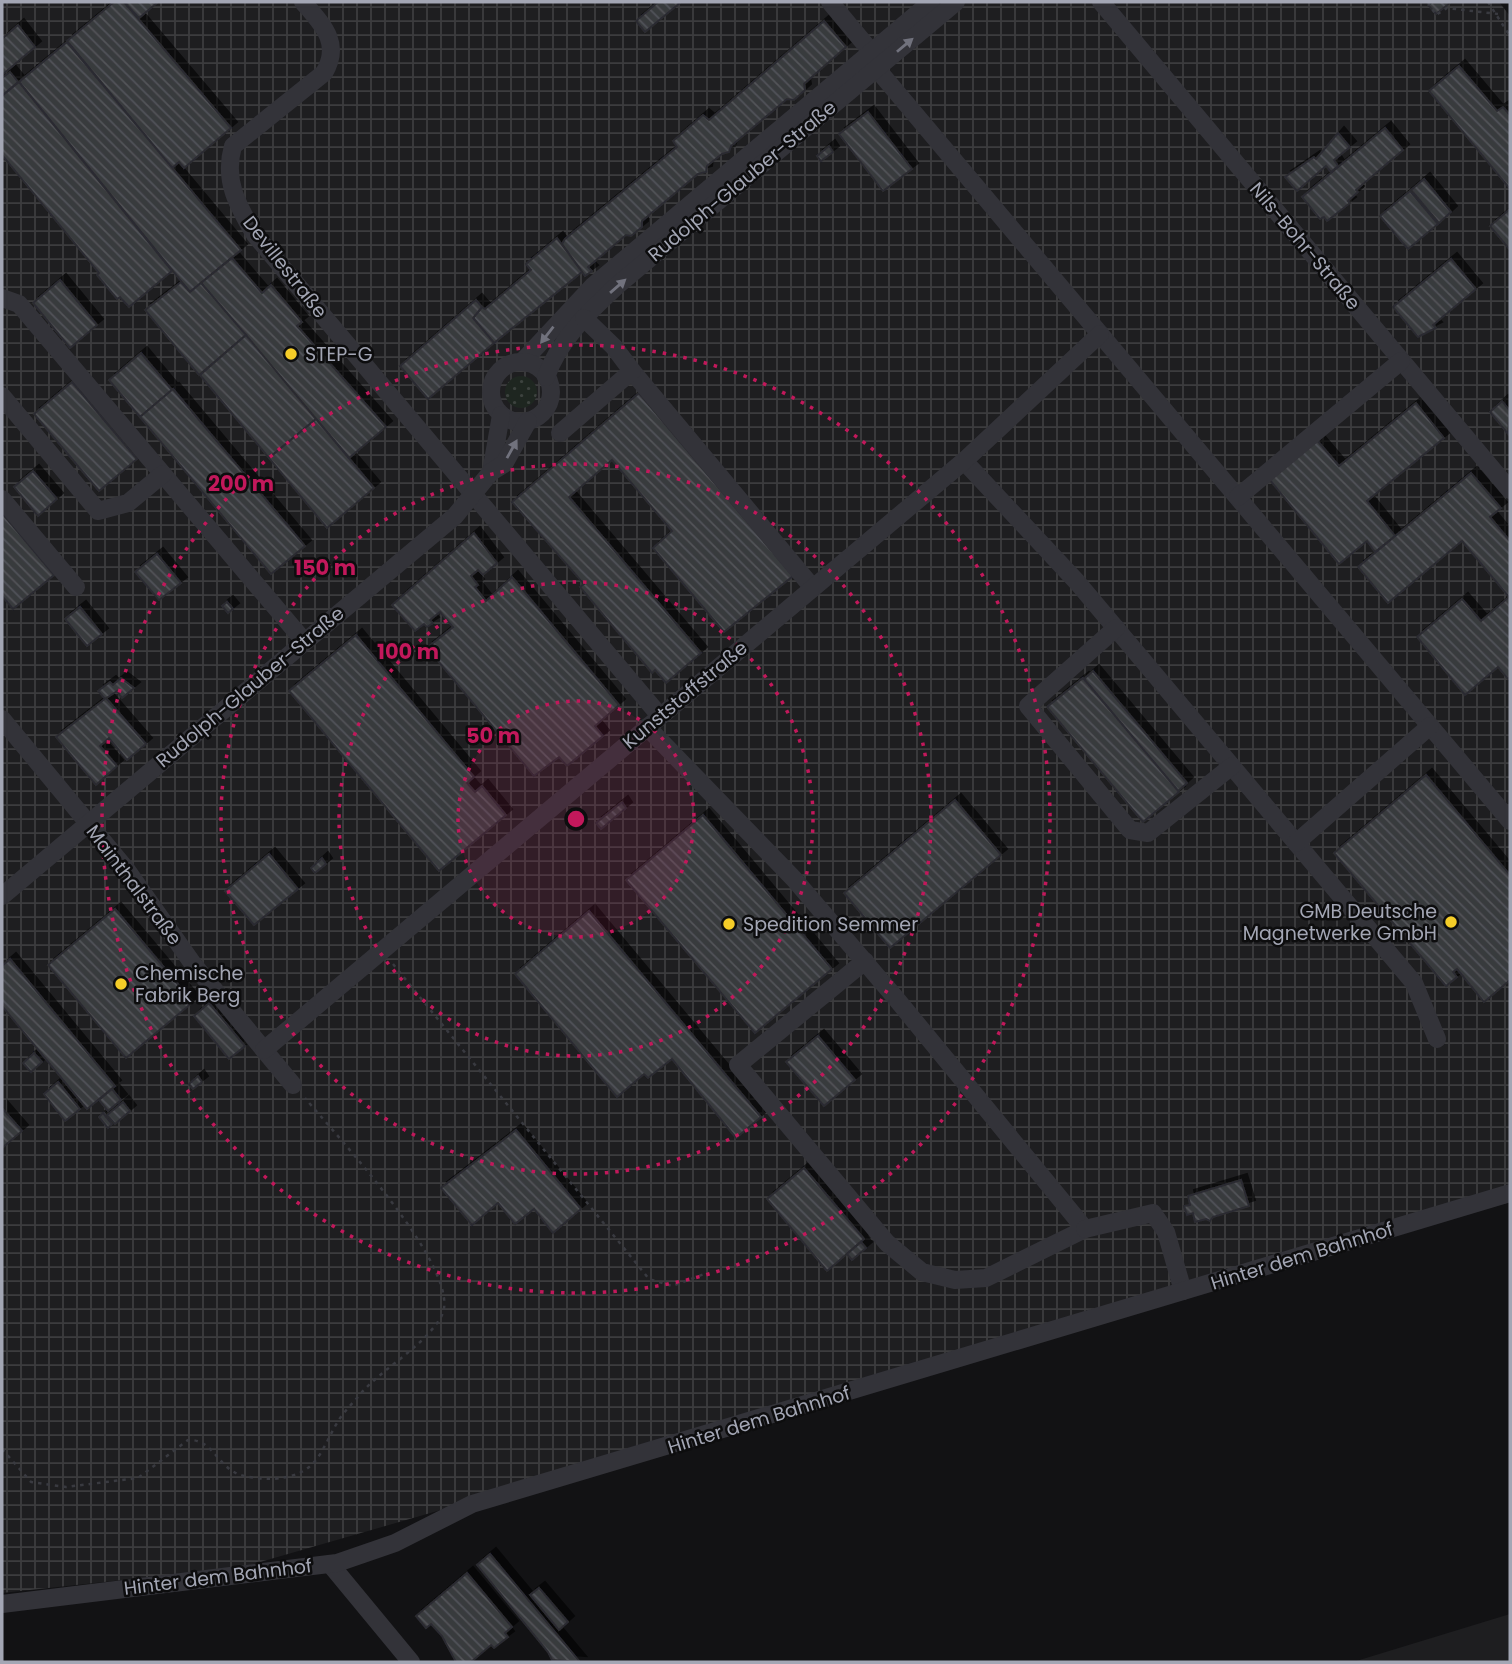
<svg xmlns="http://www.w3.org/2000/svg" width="1512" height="1664" font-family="Poppins,sans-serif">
	<defs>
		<pattern id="industrial-grid" width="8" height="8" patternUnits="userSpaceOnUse" patternTransform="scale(1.75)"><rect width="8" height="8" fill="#1e1e20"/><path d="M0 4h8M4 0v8" fill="none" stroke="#3c3c3e"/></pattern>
		<pattern id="grass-dots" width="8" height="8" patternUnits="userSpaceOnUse" patternTransform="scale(1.75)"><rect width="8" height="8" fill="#1e2620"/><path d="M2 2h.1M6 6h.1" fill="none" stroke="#3c423e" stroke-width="1.8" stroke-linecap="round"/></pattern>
		<pattern id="building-back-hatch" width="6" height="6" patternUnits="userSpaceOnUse" patternTransform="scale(1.75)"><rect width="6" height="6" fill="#393a3e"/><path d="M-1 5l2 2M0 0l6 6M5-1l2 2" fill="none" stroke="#525458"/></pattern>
		<filter id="shadow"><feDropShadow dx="6" dy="-6" stdDeviation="0" flood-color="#0009"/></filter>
	</defs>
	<rect width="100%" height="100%" fill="#121214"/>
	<!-- built -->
	<path fill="#1e1e20" d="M1510,1614V1662H1353Z"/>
	<!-- industrial -->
	<path fill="url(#industrial-grid)" d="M2,2H1499L1510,16V1202L243,1567L2,1593Z"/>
	<!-- grass -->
	<circle fill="url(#grass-dots)" cx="521" cy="392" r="16"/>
	<!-- building -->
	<g fill="url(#building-back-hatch)" stroke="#2c2c30" stroke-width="2" filter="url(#shadow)">
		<path d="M114,2H124L231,128L184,168L179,162L172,168L67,41Z"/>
		<path d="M124,2H158L139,18Z"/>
		<path d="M658,2H681L645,32L636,21Z"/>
		<path d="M1432,2H1451L1436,14L1428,5Z"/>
		<path d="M824,21L846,47L804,84L805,90L794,100L787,99L731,146L729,152L722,154L707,166L706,172L698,174L642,221V227L631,236L626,235L588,267L592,271L585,276L562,244L565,239L677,147L673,141L703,115L709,120Z"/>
		<path d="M18,25L35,47L2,75V39Z"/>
		<path d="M67,42L241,250L190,292L19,82Z"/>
		<path d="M1459,66L1497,111L1503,107L1510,115V189L1429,91Z"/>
		<path d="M10,72L18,82L2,96V78Z"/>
		<path d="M19,82L172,271L129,307L120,297L117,299L97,275L99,273L2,155V96Z"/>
		<path d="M868,112L912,169L883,191L839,134Z"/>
		<path d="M1385,128L1403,150L1356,190L1358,192L1348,201L1350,203L1327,221L1324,217L1320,219L1302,197Z"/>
		<path d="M1338,133L1350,147L1334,160L1338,166L1331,172L1326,166L1297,191L1285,177L1314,157L1316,159Z"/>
		<path d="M829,146L833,152L821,161L817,156Z"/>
		<path d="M1424,179L1451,212L1439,223L1411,190Z"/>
		<path d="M1410,191L1438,224L1408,249L1380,216Z"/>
		<path d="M1510,209V250L1490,226Z"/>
		<path d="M557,238L582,272L494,343L473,318L482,307L485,309L531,270L526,264Z"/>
		<path d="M232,258L262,293L271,285L302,322L297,326L386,427L349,458L201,283Z"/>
		<path d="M1451,259L1476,289L1433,325L1436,328L1418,337L1393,307Z"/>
		<path d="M60,280L97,325L70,348L33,303Z"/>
		<path d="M181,282L190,292L201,283L246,335L199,375L145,310Z"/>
		<path d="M476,300L482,307L473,318L494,343L428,399L400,366Z"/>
		<path d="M246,335L316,419L269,458L200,375Z"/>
		<path d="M141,353L172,390L140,417L109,380Z"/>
		<path d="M72,382L137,459L99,491L34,414Z"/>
		<path d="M173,389L305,546L271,574L140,417Z"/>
		<path d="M639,393L793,576L724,632L653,548L672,531L612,460L569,497L701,653L666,683L655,670L652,673L580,587L584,584L512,502Z"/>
		<path d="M1502,401L1510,411L1508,434L1490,412Z"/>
		<path d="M1416,403L1444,438L1367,501L1395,536L1375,552L1367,541L1339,564L1269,479L1316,439L1339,466Z"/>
		<path d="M316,419L374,488L327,528L269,458Z"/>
		<path d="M33,471L57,499L38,516L14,487Z"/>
		<path d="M1471,473L1501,508L1490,517L1510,541V677L1508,679L1498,667L1465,695L1417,637L1462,599L1481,621L1509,597L1462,541L1388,603L1358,567Z"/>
		<path d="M2,513L54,575L13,609L2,596Z"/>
		<path d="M474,533L497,563L483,575L478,570L471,576L478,585L475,587L486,601L512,577L619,705L595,726L603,736L567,766L559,757L534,776L427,648L453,627L440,612L430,620L433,623L427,627L424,624L415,631L392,605Z"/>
		<path d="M157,554L181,583L159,600L135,572Z"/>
		<path d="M227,602L233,609L228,613L222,606Z"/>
		<path d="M80,607L102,634L87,646L65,619Z"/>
		<path d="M356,635L474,777L467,783L475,792L482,786L506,815L439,871L289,691Z"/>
		<path d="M1093,671L1187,783L1178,791L1084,679Z"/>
		<path d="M121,678L134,688L122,698L117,691L105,699L98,691L110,682L113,685Z"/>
		<path d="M1083,678L1179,792L1143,822L1047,707Z"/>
		<path d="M106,698L146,744L127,760L109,738L100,746L117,766L96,785L56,737Z"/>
		<path d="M1426,775L1510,875V980L1484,1002L1457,969L1453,972L1457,977L1446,986L1334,853Z"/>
		<path d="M955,800L1001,855L890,948L844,893Z"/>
		<path d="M622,802L626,808L601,829L596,823Z"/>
		<path d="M703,815L832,969L755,1033L626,880Z"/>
		<path d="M269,854L298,889L254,925L225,891Z"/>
		<path d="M322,858L326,864L315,873L311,868Z"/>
		<path d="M115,909L193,1002L126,1058L48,965Z"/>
		<path d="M589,911L761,1117L736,1138L672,1059L648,1078L644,1074L617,1097L515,974Z"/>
		<path d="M10,959L115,1086L87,1109L2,1006V966Z"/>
		<path d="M209,1003L245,1046L229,1059L194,1016Z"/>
		<path d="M818,1036L855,1080L824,1106L786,1062Z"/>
		<path d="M34,1053L42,1062L31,1072L23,1063Z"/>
		<path d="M198,1076L202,1082L193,1089L189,1084Z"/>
		<path d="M58,1082L80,1109L65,1121L44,1094Z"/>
		<path d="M112,1089L121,1100L108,1111L99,1100Z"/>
		<path d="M123,1102L130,1111L115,1124L107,1115Z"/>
		<path d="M2,1108L22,1131L2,1148Z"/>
		<path d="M103,1113L112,1124L108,1128L99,1117Z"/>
		<path d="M516,1130L581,1209L553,1233L534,1209L515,1224L498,1203L472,1225L441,1188Z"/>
		<path d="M804,1168L864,1239L827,1271L767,1199Z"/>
		<path d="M1241,1180L1249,1206L1213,1217L1210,1221L1206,1219L1195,1222L1193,1213L1187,1215L1184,1206L1190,1205L1188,1196Z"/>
		<path d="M861,1242L866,1248L852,1260L847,1254Z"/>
		<path d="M490,1554L580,1662L552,1660L548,1652L477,1565Z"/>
		<path d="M467,1573L512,1627L505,1633L508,1637L494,1648L491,1645L471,1662H456L442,1636L431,1624L426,1628L416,1616Z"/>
		<path d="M539,1588L568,1622L559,1630L530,1595Z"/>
	</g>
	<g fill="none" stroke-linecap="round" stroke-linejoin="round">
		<!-- path -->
		<g stroke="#393a40" stroke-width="2.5" stroke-dasharray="3.5 5" stroke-linecap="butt">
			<path d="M1428,2L1436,15L1447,8L1498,14"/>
			<path d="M1488,2L1510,36"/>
			<path d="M393,964L649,1279L672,1286L707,1273"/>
			<path d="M2,1449L31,1482L66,1487L138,1478L188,1440C211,1439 216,1462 234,1472C243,1478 270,1480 281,1478C318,1473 321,1450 337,1423C342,1414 350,1406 357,1398C381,1368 421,1350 441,1317C467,1274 333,1132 305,1098"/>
		</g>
		<!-- minor -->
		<g stroke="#333339" stroke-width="18">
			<path d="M303,2C322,24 342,43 324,73L233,146C223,181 238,206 255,235L660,716"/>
			<path d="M830,2L879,61"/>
			<path d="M1101,2L1510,490"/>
			<path d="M877,69L1510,821"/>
			<path d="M2,298L19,304L304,641"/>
			<path d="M522,362L593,286L931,2"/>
			<circle cx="521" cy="392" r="30"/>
			<path d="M632,371L813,588"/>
			<path d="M546,377C560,338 590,311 619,284L956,2"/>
			<path d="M2,396L98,511L128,503L163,474"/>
			<path d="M560,433L632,371L614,347L584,318"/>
			<path d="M964,461L1077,582L1414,983L1437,1039"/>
			<path d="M491,472L501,415"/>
			<path d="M1238,497L1401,361"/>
			<path d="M2,499L76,587"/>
			<path d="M1116,628L1028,706L1130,830L1148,833L1232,766"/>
			<path d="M2,719L126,869L193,964L293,1085"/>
			<path d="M647,727L794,879L894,996L1085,1229L986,1278L955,1280L922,1272L887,1243L738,1065L865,961"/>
			<path d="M1296,843L1430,726"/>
			<path d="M2,896L455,516L491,472L504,464L528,421"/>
			<path d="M264,1050L964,461L1100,334"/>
			<path d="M1085,1229L1153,1213L1166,1232L1183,1291"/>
			<path d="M330,1564L411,1662"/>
			<path d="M2,1604L337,1563L395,1543L472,1504L1510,1193"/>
		</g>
	</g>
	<!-- one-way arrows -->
	<defs><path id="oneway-solid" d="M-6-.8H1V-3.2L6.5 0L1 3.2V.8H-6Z" transform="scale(1.75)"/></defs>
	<g fill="#71727d">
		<use href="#oneway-solid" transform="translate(905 45) rotate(-40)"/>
		<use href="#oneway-solid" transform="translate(618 286) rotate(-41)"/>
		<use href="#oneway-solid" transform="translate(547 335) rotate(128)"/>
		<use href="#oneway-solid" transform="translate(512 449) rotate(-61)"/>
	</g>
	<!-- distance rings -->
	<circle cx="576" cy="819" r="118" fill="#c2185b" fill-opacity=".12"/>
	<g fill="none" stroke="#c2185b" stroke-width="3.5" stroke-dasharray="3.5 7">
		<circle cx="576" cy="819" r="118"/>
		<circle cx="576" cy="819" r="237"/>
		<circle cx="576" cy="819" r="355"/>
		<circle cx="576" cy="819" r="474"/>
	</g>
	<!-- markers -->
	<g fill="#f5cd28" stroke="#0d0d0e" stroke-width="2.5">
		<circle cx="291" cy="354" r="7"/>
		<circle cx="1451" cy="922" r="7"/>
		<circle cx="729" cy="924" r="7"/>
		<circle cx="121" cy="984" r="7"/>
	</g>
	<g text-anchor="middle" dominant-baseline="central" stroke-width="5" stroke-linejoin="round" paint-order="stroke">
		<!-- street labels -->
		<g font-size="19" fill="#a3a6b4" stroke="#0d0d0e">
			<text transform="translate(742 181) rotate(-40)">Rudolph-Glauber-Straße</text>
			<text transform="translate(1305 246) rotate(50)">Nils-Bohr-Straße</text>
			<text transform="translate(285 267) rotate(52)">Devillestraße</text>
			<text transform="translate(250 687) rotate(-40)">Rudolph-Glauber-Straße</text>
			<text transform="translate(685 695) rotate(-40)">Kunststoffstraße</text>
			<text transform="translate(134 885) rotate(53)">Mainthalstraße</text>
			<text transform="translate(1302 1256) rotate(-17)">Hinter dem Bahnhof</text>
			<text transform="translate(759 1420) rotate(-17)">Hinter dem Bahnhof</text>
			<text transform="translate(218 1577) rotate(-7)">Hinter dem Bahnhof</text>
		</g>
		<!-- poi labels -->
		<g font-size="19" fill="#a3a6b4" stroke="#0d0d0e" text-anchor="start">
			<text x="305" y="354">STEP-G</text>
			<text x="1437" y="911" text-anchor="end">GMB Deutsche<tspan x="1437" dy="22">Magnetwerke GmbH</tspan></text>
			<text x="743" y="924">Spedition Semmer</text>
			<text x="135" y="973">Chemische<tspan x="135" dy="22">Fabrik Berg</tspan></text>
		</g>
	</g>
	<circle cx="576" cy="819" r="10" fill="#c2185b" stroke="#0d0d0e" stroke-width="3.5"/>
	<g font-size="21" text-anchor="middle" font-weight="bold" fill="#c2185b" stroke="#0d0d0e" stroke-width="5" stroke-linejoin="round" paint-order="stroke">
		<text x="241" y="491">200 m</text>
		<text x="325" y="575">150 m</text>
		<text x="408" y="659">100 m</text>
		<text x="493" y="743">50 m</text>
	</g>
	<!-- border -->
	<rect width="1512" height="1664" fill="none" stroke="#a3a6b4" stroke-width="7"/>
</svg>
